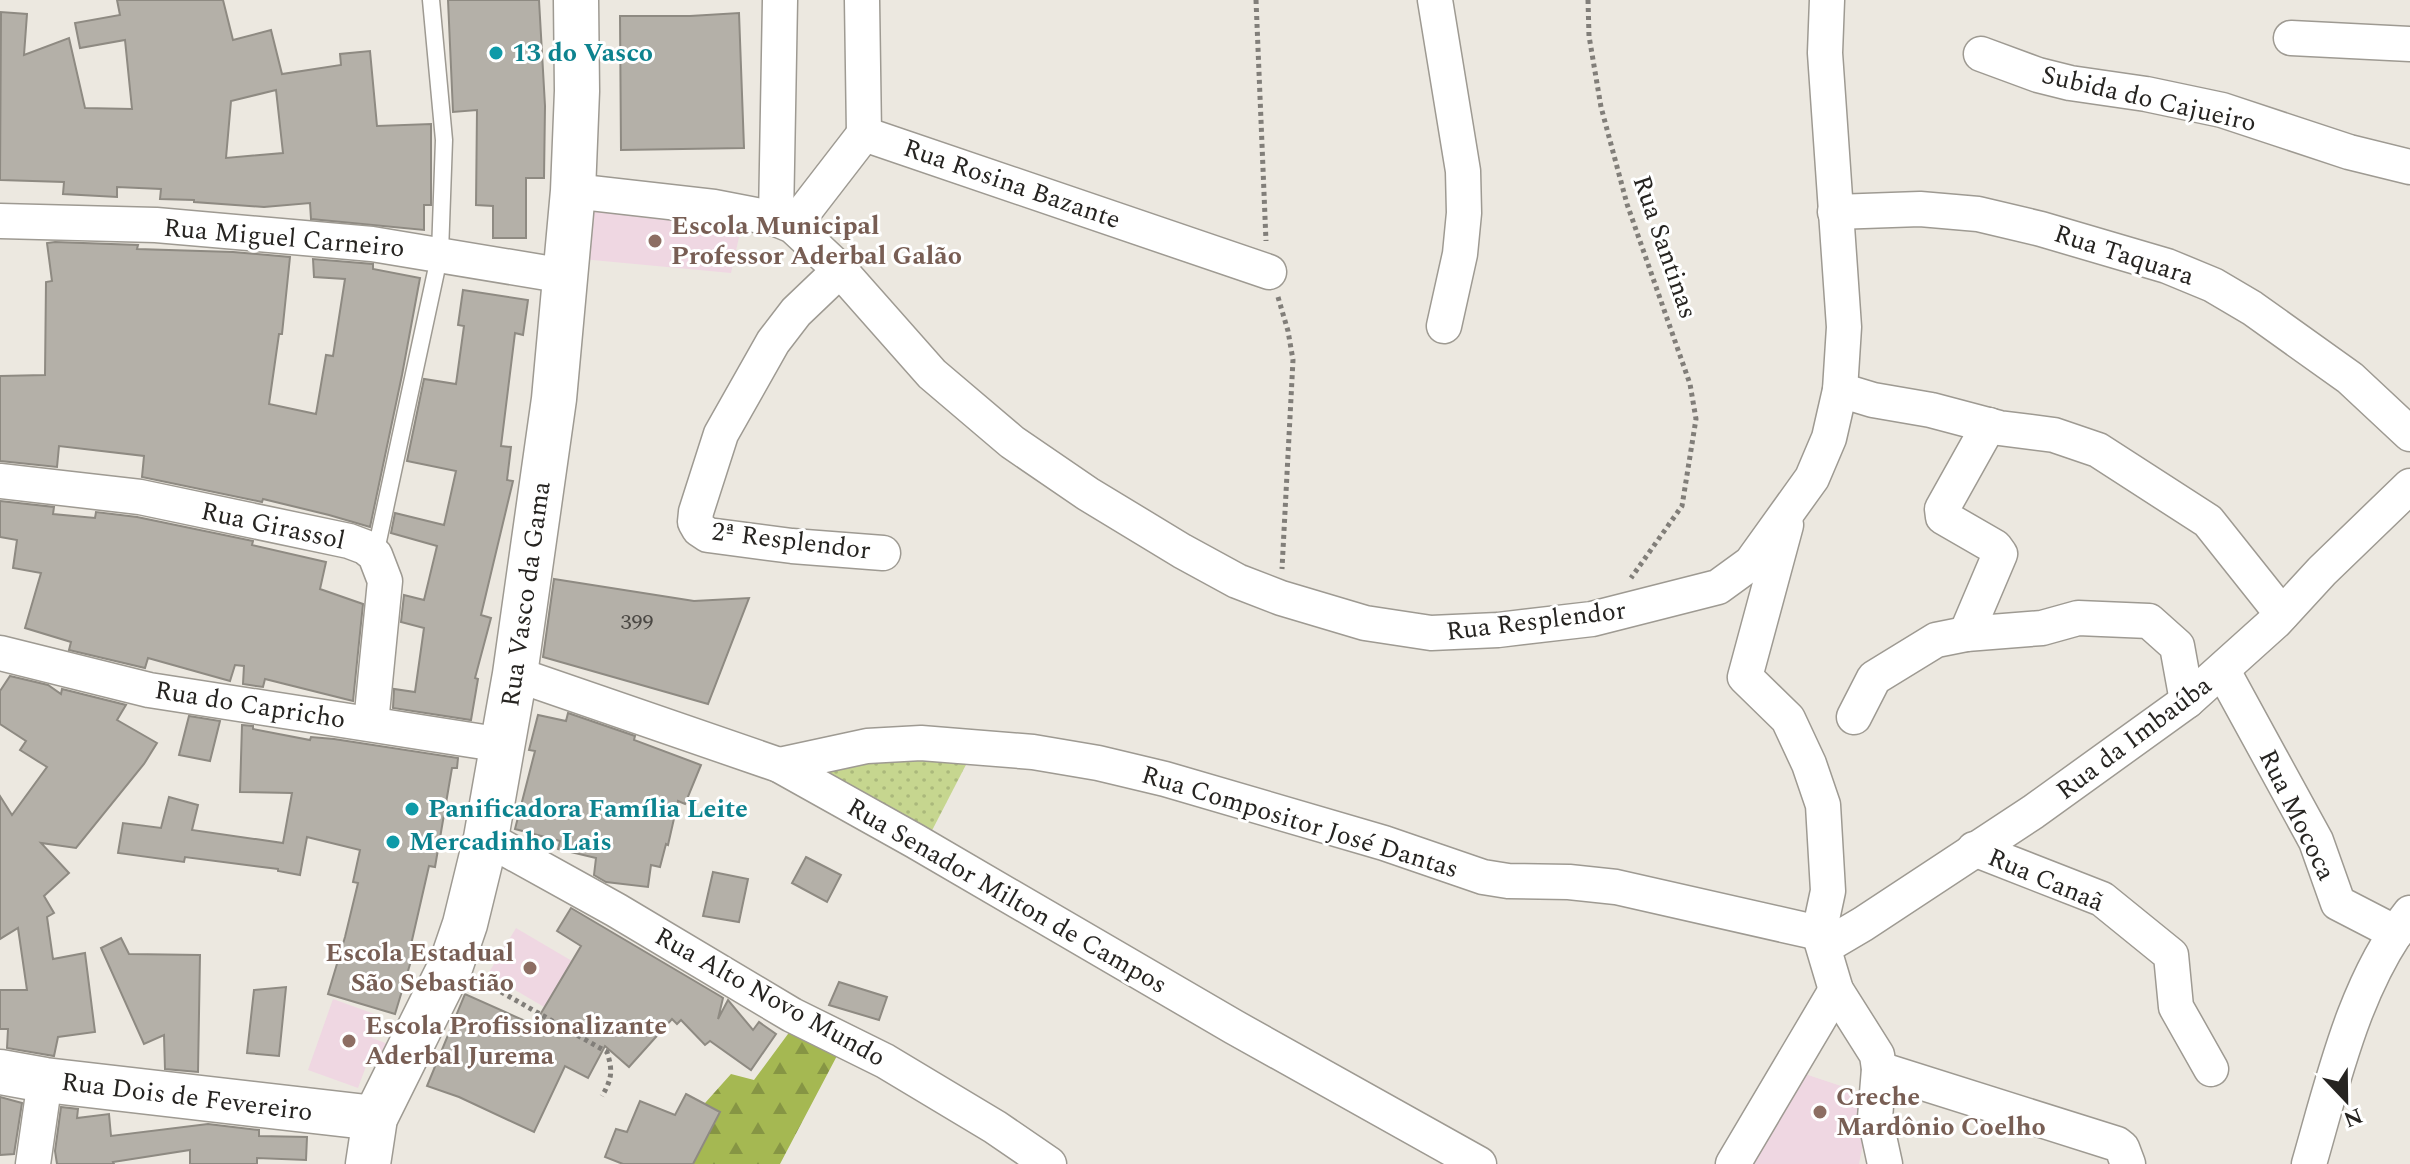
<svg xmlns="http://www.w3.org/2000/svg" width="2410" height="1164" font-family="Spectral,serif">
	<defs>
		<pattern id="forest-firs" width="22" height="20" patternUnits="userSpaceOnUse" patternTransform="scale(2)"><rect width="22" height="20" fill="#a5b852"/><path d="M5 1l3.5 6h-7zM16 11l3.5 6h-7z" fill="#869544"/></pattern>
		<pattern id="park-dots" width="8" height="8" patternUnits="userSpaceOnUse" patternTransform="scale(2)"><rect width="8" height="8" fill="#c6d68f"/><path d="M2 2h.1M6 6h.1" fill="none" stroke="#aab87b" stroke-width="1.8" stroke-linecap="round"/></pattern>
	</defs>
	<rect width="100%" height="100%" fill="#ece8e0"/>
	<!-- education -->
	<g fill="#efd7e2">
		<path d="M578,198L742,224L731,273L571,258Z"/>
		<path d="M516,928L572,961L544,1007L488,974Z"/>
		<path d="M333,999L380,1016L372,1038L388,1044L382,1062L369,1058L358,1088L308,1070Z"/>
		<path d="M1799,1072L1856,1091L1865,1101L1863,1144L1859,1164H1753L1769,1123Z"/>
	</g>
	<!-- forest -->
	<path fill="url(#forest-firs)" d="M799,1019L839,1052L780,1164H688V1122L731,1074L754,1080Z"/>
	<!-- park -->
	<path fill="url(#park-dots)" d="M867,746L970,757L924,846L789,771Z"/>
	<!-- building -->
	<g fill="#b4b0a8" stroke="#8e8a82" stroke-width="2" fill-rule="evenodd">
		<path d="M117,0H223L233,40L271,30L282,74L341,65L340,54L370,51L377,126L431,124V205H424V230L311,219L310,203L264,207L194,202V200L160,199L161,189L117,187V197L63,194L64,182L0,180L1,12L27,14L24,55L69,38L85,108L132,109L125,40L80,48L75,23L120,15ZM276,90L283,153L226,158L231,101Z"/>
		<path d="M448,0H539L545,106L544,178H526V238H493V206L476,205L477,110L453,112Z"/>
		<path d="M739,13L744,148L621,150L620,16H690Z"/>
		<path d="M55,242L138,245L137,249L233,252L290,257L282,334H279L269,404L316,414L326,355L333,356L345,279L314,277L313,259L373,264V269L420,278L402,375L370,527L329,515L263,499L262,502L142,477L144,456L59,446L57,467L0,461V376L45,375L46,282L52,281L47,243Z"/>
		<path d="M463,290L528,300L523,335L515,333L501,446L511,447L507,480L513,481L481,615L491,618L475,678L478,679L471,720L393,708L394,689L415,692L424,628L401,622L404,595L424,600L437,546L391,533L395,513L444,525L456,471L407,461L424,379L456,384L464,326L458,325Z"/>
		<path d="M0,501L54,507L53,514L95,518L96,512L137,517L253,541L252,545L326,562L320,589L363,604L353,701L265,679L263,687L243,684L244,666L235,665L230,681L148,658L145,668L69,650L71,642L25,628L41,573L13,568L17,540L0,537Z"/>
		<path d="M554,579L694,601L749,598L708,704L543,657Z"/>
		<path d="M10,676L48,685L61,694L62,689L126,705L117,720L157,743L144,764L76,848L41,843L69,873L44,896L54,913L47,917L53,959L85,953L95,1032L58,1037L54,1056L7,1048L8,1029H0V990H27L18,928L0,939V796L12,815L47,767L20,750L26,741L0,724V691Z"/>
		<path d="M568,713L635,736L634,740L701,765L685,804L678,801L668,845L666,844L660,867L651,865L648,887L606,882L594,875L596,858L558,849L560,841L515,829L535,751L529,750L538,715L566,721Z"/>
		<path d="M189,716L220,721L210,761L179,755Z"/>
		<path d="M242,725L253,726V729L310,740L311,737L334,739L458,758L457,768H452L435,867L429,866L410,949L414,951L395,1014L328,994L345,937L358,883L353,882L360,850L307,837L300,875L278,871V869L185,857L184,862L118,853L123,823L161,828L169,797L198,805L192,830L283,843L292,793L240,792Z"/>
		<path d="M806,857L841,875L827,902L792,883Z"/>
		<path d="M713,872L748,879L739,922L703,916Z"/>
		<path d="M571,908L720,996L723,998L718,1019L728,1000L753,1030L759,1022L776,1034L751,1070L710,1041L705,1045L681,1020L677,1024L672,1019L629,1067L605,1046L588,1078L565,1066L534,1132L459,1097L427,1086L465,994L534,1025L581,946L557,931Z"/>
		<path d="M121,938L129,954L200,955L198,1072L165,1069L164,1035L144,1044L101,948Z"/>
		<path d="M839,982L887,997L879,1020L829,1005Z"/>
		<path d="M286,987L279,1056L247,1053L254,990Z"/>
		<path d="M686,1094L720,1112L693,1164H623L605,1157L616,1129L627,1132L640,1101L675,1115Z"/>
		<path d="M0,1097L22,1103L14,1154L0,1155Z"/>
		<path d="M61,1107L78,1109L77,1118L109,1114L111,1136L208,1124L259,1130V1136L307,1137L306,1160L257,1158V1164H190V1150L113,1162L114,1164H57L55,1151Z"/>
	</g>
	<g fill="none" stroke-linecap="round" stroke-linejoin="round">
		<!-- lane casing -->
		<g stroke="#9e9a92" stroke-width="19">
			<path id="lane" d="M375,555L440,253L444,140L431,0"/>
		</g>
		<!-- street casing -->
		<g stroke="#9e9a92" stroke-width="37">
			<g id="street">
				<path d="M862,0L864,134"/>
				<path d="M1435,0L1463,171L1464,213L1460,254L1444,326"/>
				<path d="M2291,38L2410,44"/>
				<path d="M1981,54L2038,75L2070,83L2146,94L2222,110L2349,152L2410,167"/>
				<path d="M864,134L1269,272"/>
				<path d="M573,191L714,207L776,219L793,226L840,270L932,374L1012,442L1088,494L1182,551L1237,581L1281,598L1365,623L1431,633L1498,630L1592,619L1718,587L1751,563L1812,478L1829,438L1840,390L1844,327L1825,53L1827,0"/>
				<path d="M1835,212L1920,209L1978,214L2041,229L2167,266L2213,285L2252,308L2350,378L2410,434"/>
				<path d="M776,219L780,0"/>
				<path d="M0,221L156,225L372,244L565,276"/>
				<path d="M793,226L864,134"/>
				<path d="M840,270L796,312L773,342L721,434L696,512L695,522L699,529L708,535L792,546L883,553"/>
				<path d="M1840,390L1873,400L1931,410L1999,428L2054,435L2098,450L2208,521L2282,614"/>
				<path d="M0,481L140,497L349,541L365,547L375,555L385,581L371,723"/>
				<path d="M1786,525L1745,677L1788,719L1809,764L1823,805L1828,891L1819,933"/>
				<path d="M1966,634L2000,554L1995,547L1943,517L1942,509L1989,425"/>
				<path d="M0,653L149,690L503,745"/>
				<path d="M2223,671L2316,841L2338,903L2396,933"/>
				<path d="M515,674L779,765L915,841L1234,1027L1479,1164"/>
				<path d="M1854,717L1874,678L1936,640L1966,634L2042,628L2078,618L2149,621L2177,646L2187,701"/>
				<path d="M779,765L867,746L921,743L1033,752L1098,763L1165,779L1384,843L1483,877L1508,881L1569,882L1616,887L1819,933"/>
				<path d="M486,838L616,910L792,1015L885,1061L995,1127L1049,1164"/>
				<path d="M1974,849L2102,899L2171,955L2176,1007L2211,1069"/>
				<path d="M1819,933L1836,990L1877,1055L1879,1069L1875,1118L1885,1164"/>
				<path d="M1824,947L1863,924L2033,812L2187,701L2276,621L2322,571L2410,486"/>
				<path d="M1879,1069L2117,1144L2122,1148L2128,1164"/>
				<path d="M33,1164L45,1080"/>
				<path d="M1733,1164L1836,990"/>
				<path d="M2309,1164C2333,1081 2355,982 2410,913"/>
			</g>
		</g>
		<!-- secondary casing -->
		<g stroke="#9e9a92" stroke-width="47">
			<g id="secondary">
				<path d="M0,1072L45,1080L375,1118"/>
				<path d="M368,1164L375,1118L451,965L465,924L486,838L515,674L554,399L573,191L577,91L576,0"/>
			</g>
		</g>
		<!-- path -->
		<g stroke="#817e79" stroke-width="5" stroke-dasharray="4 4" stroke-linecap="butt">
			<path d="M1256,0L1266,241"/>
			<path d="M1588,0L1589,36L1601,107L1627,204L1690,384L1696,419L1682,506L1631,578"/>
			<path d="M1278,297L1288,331L1293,360L1282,569"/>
			<path d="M480,980L607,1052C613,1071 612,1079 602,1096"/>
		</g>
		<!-- lane -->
		<use href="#lane" stroke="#fff" stroke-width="16"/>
		<!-- street -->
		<use href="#street" stroke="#fff" stroke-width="34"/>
		<!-- secondary -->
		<use href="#secondary" stroke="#fff" stroke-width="44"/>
	</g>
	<!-- markers -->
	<g fill="#0f9aa8" stroke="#fff" stroke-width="3">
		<circle cx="496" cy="53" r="8"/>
		<circle cx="412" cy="809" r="8"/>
		<circle cx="393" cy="842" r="8"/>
	</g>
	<g fill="#8d6e63" stroke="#fff" stroke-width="3">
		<circle cx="655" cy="241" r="8"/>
		<circle cx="530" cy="968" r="8"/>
		<circle cx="349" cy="1041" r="8"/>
		<circle cx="1820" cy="1112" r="8"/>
	</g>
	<g text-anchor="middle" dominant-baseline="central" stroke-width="6" stroke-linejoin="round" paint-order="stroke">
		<!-- number labels -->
		<g font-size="22" fill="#4a4743">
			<text x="637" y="622">399</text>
		</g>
		<!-- culture labels -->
		<g font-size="26" font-weight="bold" fill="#0d838f" stroke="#fff" text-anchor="start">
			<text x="512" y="53">13 do Vasco</text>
			<text x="428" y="809">Panificadora Família Leite</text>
			<text x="409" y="842">Mercadinho Lais</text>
		</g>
		<!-- street labels -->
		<g font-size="26" fill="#262421" stroke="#fff">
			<text transform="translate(2149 99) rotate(13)">Subida do Cajueiro</text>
			<text transform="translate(1012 184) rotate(19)">Rua Rosina Bazante</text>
			<text transform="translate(284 238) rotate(5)">Rua Miguel Carneiro</text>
			<text transform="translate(1665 247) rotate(71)">Rua Santinas</text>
			<text transform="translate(2124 255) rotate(18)">Rua Taquara</text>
			<text transform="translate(273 526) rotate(12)">Rua Girassol</text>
			<text transform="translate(791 541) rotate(7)">2ª Resplendor</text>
			<text transform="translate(526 594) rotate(-82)">Rua Vasco da Gama</text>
			<text transform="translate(1536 621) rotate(-7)">Rua Resplendor</text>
			<text transform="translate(250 705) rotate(9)">Rua do Capricho</text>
			<text transform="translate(2134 738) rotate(-37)">Rua da Imbaúba</text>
			<text transform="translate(2297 815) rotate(64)">Rua Mococa</text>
			<text transform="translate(1300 822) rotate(17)">Rua Compositor José Dantas</text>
			<text transform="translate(2046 880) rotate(23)">Rua Canaã</text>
			<text transform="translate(1007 896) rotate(30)">Rua Senador Milton de Campos</text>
			<text transform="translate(770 997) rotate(29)">Rua Alto Novo Mundo</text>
			<text transform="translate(187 1097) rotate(7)">Rua Dois de Fevereiro</text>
		</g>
		<!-- education labels -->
		<g font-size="26" font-weight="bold" fill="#785e54" stroke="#fff" text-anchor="start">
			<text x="671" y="226">Escola Municipal<tspan x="671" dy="30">Professor Aderbal Galão</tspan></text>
			<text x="514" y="953" text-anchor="end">Escola Estadual<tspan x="514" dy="30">São Sebastião</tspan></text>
			<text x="365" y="1026">Escola Profissionalizante<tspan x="365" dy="30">Aderbal Jurema</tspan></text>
			<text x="1836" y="1097">Creche<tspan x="1836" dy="30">Mardônio Coelho</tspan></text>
		</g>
	</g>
	<!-- north arrow -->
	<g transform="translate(2346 1100) rotate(158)" stroke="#ffffff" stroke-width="6" paint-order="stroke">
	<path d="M0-6L14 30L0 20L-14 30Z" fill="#262421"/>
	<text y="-12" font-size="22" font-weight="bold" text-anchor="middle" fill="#262421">N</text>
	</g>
</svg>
